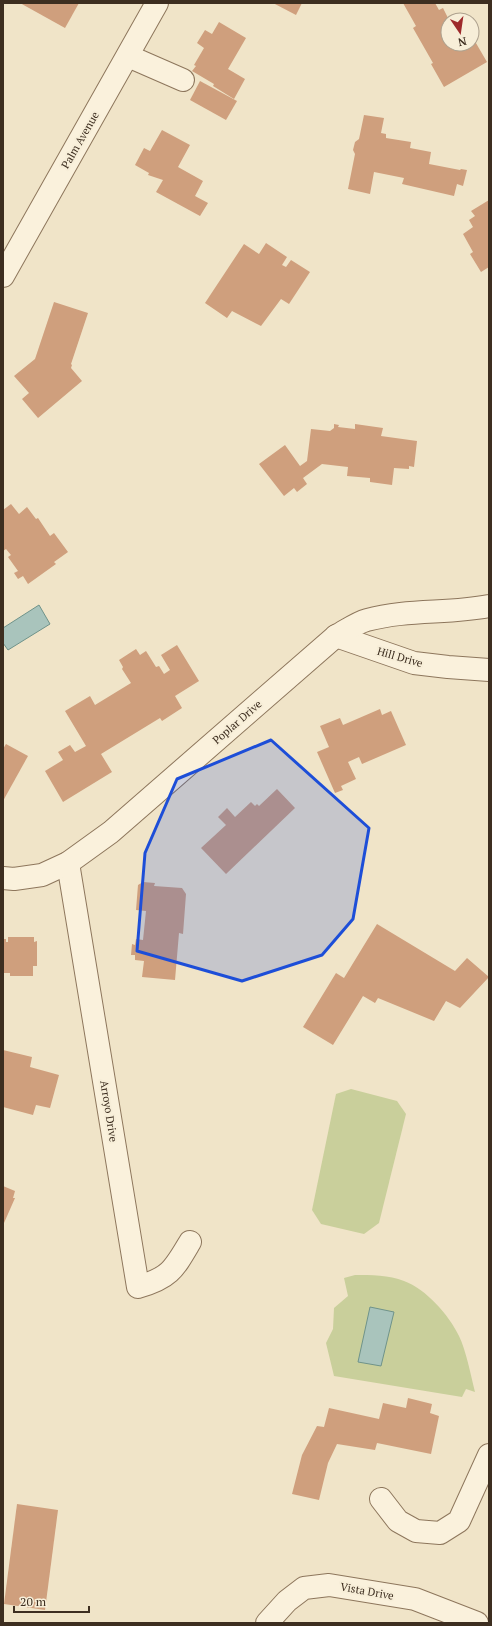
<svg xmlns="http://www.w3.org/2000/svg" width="492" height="1626" font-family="'PT Serif',serif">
	<rect width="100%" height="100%" fill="#f0e4c8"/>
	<!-- green -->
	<g fill="#c9cf9b">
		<path d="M351,1089L397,1101L406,1114L379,1223L364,1234L321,1224L312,1210L336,1094Z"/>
		<path d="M355,1275C371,1275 389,1275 404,1281C426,1289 449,1315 459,1336C466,1350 471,1376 475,1392L466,1389L462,1397L334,1376L326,1343L333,1329L334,1308L348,1296L344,1278Z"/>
	</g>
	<!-- water -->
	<g fill="#a9c4bc" stroke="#6f938a">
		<path d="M39,605L50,624L8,650L3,643V628Z"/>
		<path d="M370,1307L394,1312L381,1366L358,1362Z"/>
	</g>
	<!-- building -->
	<g fill="#cf9f7d">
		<path d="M20,3H79L65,28Z"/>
		<path d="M273,3H302L296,15Z"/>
		<path d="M403,3H435L439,10L443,8L449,20L454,17L456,20H448V44H472L473,38L487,62L444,87L431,64L433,63L413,28L416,26Z"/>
		<path d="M219,22L246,38L228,69L245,79L234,99L213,86L214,84L192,71L196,66L194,65L204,48L197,43L205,30L212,34Z"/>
		<path d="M200,81L237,101L226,120L190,100Z"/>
		<path d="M364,115L384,118L381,133L386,134V138L411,142L410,148L431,152L429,164L460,170L461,169L467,170L463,186L457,184L454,196L402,184L404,178L374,172L370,194L348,189L355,154L353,150L355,142L359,139Z"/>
		<path d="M162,130L190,145L178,167L203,181L195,196L208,203L200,216L156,192L163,180L148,175L149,173L135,165L144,148L150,151Z"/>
		<path d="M489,200V267L481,272L470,254L473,252L463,234L473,227L469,220L475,216L471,211Z"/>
		<path d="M266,243L287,257L282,265L286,267L291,260L310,272L289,304L281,299L261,326L232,311L227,318L205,303L244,244L259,254Z"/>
		<path d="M54,302L88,313L71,364L72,365L71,368L82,381L38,418L22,399L29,393L14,376L35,359Z"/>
		<path d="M334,424L339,425L338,427L355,429V424L383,428L381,436L417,441L414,467L409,466V469L394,468L392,485L370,482V478L347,476L348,467L322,464L303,478L307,484L297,492L294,488L284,496L259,464L285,445L300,466L307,461L311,429L330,431L334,428Z"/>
		<path d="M11,504L19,514L27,507L36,519L38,518L50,536L54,533L68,552L54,562L56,564L28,584L23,576L18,579L14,573L18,571L8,557L11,555L6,549L3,551V510Z"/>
		<path d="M177,645L199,681L175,696L182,708L162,721L160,718L101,754L112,772L63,802L45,771L63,760L58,752L70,745L75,752L86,746L65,711L90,696L95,705L131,683L122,669L123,667L119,660L136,649L140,655L146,651L156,667L159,666L164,674L170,670L161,655Z"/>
		<path d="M380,709L382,715L391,711L406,745L362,764L359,757L348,762L356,779L341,786L343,790L335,793L317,752L329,747L320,726L340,718L343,725Z"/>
		<path d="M6,744L28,756L3,801V749Z"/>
		<path d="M277,789L295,808L226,874L201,848L226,825L218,817L227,808L235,817L251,802L255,806L257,804L259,806Z"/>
		<path d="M143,882L155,883L154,886L182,888L186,894L183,934L179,933L175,980L142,977L144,961L135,960V955H131L132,944L135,945L136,939L143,940L146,911L136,910L138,885Z"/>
		<path d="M377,924L455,971L467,958L489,977L460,1008L446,1001L434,1021L378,998L375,1003L363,996L333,1045L303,1027L336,973L344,978Z"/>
		<path d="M8,937H34V942L37,941V966H33V976H10V973H3V939H6V942H8Z"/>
		<path d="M3,1050L32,1057L30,1067L59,1075L50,1108L36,1105L33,1115L3,1107Z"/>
		<path d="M3,1186L15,1191L13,1198H15L4,1223H3Z"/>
		<path d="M408,1398L432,1404L430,1413L439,1416L431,1454L377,1443L375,1450L337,1444L328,1463L319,1500L292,1494L302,1455L317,1426L324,1427L329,1408L379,1419L383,1403L406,1408Z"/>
		<path d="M17,1504L58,1510L45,1610L4,1604Z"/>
	</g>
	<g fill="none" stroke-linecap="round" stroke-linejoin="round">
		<!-- minor casing -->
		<g stroke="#8d765c" stroke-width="24">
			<g id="minor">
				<path d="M128,56L183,80"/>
				<path d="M3,276L157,3"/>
				<path d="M336,636L414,663L448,667L489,670"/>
				<path d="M68,863L138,1287C170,1278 174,1269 190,1242"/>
				<path d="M3,878L14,879L42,875L68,863L111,832L336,636C346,631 356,623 367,620C407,609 449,614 489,606"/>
				<path d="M381,1499L398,1521L416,1531L440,1533L459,1521L489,1455"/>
				<path d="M267,1623L287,1601L304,1588L329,1585L415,1599L477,1623"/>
			</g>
		</g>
		<!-- minor -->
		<use href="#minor" stroke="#faf1dc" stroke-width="22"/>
	</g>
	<!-- marked area -->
	<path fill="#1d4ed8" fill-opacity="0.2" stroke="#1d4ed8" stroke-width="3" stroke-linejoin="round" d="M271,740L369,828L353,919L322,955L242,981L137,951L145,853L177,779Z"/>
	<g text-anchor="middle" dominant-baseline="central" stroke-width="4" stroke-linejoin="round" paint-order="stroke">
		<!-- street labels -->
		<g font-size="11" fill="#3d2e20" stroke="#f7eed8">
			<text transform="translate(80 140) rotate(-60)">Palm Avenue</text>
			<text transform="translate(400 657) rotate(16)">Hill Drive</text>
			<text transform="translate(237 722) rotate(-41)">Poplar Drive</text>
			<text transform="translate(109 1111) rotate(81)">Arroyo Drive</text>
			<text transform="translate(367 1591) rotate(10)">Vista Drive</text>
		</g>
	</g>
	<!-- border -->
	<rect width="492" height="1626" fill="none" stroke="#3d2e20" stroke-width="8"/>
	<!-- north arrow -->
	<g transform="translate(460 32) rotate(167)"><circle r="19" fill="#f7eed8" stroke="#ada18e"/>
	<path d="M0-3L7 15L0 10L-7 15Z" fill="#9e2a2b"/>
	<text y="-6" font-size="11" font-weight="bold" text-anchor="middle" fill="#3d2e20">N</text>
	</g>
	<!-- scale -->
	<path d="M14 1606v6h75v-6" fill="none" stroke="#3d2e20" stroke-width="2"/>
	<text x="20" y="1606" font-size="12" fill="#3d2e20" stroke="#f7eed8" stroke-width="3" paint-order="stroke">20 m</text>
</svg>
